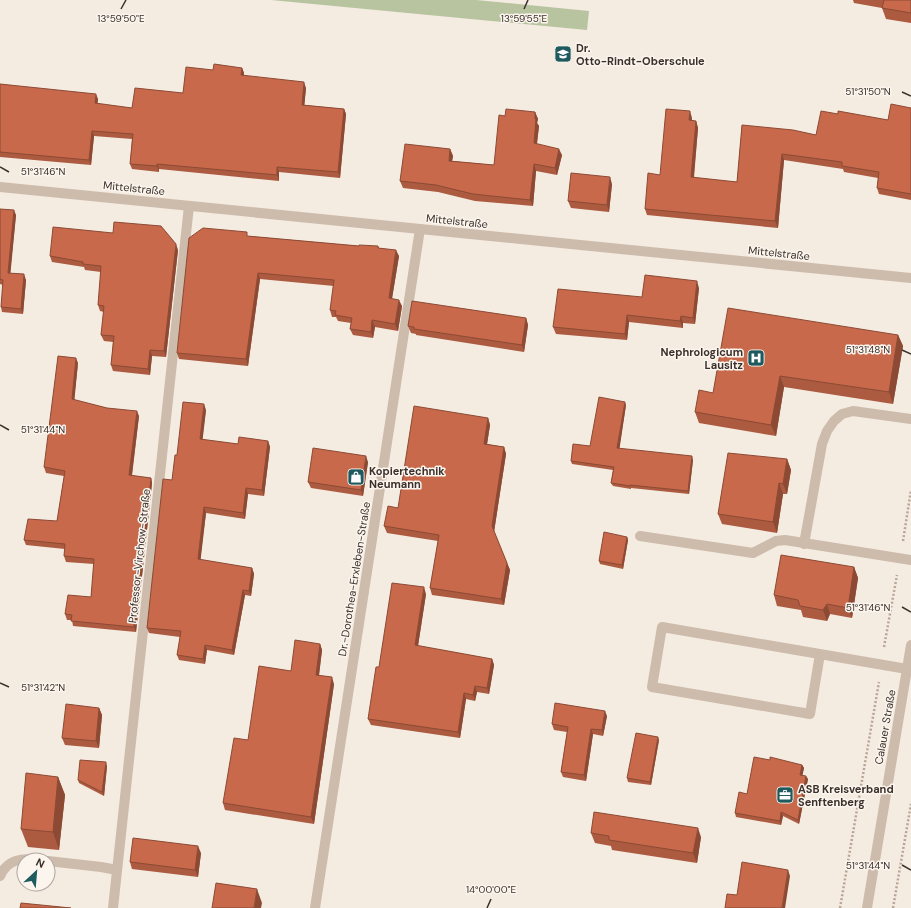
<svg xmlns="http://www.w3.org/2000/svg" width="911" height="908" font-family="'DM Sans',sans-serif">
	<rect width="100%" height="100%" fill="#f4ebe1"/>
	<!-- green -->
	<path fill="#b8c4a0" d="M271,0H476L589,11L587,30Z"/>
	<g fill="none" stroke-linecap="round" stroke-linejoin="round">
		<!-- path -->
		<g stroke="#b9a596" stroke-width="2.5" stroke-dasharray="2 2" stroke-linecap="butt">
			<path d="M903,541L911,490"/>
			<path d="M884,647L897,575"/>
			<path d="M840,908L879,682"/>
			<path d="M893,908L911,804"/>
		</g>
		<!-- service -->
		<g stroke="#cdbbac" stroke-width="10">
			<path d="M640,536L753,553L776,541L785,540L911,560"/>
			<path d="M804,544L822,444L827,431L834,421L842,414L853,411L911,419"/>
			<path d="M820,654L810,714L652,687L662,627L907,669"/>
			<path d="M48,861L101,867L117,870"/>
			<path d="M0,876C8,859 21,858 38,860"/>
		</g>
		<!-- minor -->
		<g stroke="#cdbbac" stroke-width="10">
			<path d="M0,187L911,278"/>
			<path d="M113,908L189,206"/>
			<path d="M315,908L420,229"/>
		</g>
		<!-- tertiary -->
		<path stroke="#cdbbac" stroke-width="10" d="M867,908L911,645"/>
	</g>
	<!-- wall -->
	<g fill="#ac5a40">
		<path d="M853,0H911V23L886,19L882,8L854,3Z"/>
		<path d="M242,68L244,73V75L306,88L304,105L344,109L346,114L340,178L279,172V181L159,169V172L132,169L130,164L132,139L94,136L91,165L0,157V84L98,99L97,104L132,108L183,93L213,70Z"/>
		<path d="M911,108V200L879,194L877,188L878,178L844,172L843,169L784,160L778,228L647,215L645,209L692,118V121H696L698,128L694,178L737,182L742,125L816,135L838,114L888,120Z"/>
		<path d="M535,112L538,119L537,123L539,126L537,144L562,155L557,175L536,171L533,206L475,201L438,192L403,188L400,181L450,149L453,156L452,161L494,165L505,116Z"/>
		<path d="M612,184L609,212L571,208L568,201Z"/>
		<path d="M0,209L16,215L10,273L26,280L23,314L2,312L1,307L3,285L0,284Z"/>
		<path d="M249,236L359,246H378L379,248L399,256L392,299L402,306L398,331L375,327L373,338L353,335L350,329L351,323L338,321L336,317H332L330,310L334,286L260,279L248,366L179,359L177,353Z"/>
		<path d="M178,250L166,357L152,356L150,375L113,371L111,365L113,342L104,341L101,335L104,312L100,311L98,305L101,272L85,270L84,267L52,262L50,256Z"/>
		<path d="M699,288L695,324L683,323V328L629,322L627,340L556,334L553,327L642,297Z"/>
		<path d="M526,318L528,325L524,352L416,335V334L411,333L408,326Z"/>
		<path d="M898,335L903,346L893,404L784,387L776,436L699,423L695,412L713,393Z"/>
		<path d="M78,363L74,400L139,416L132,476L151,478L152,483L136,632L73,626L72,620H67L65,614L91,597L94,564L66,562L64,556L65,549L26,545L24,540L57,521L64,476L46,473L44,467Z"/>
		<path d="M626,405L619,449L693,460L689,494L631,488V489L613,486L611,483L613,470L572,464L571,461L590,446Z"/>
		<path d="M206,410L202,440L238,444L268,441L270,447L264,496L248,494L245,519L206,513L200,560L252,568L254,574L251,596L245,595L234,655L207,650L205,664L179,660L177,655L180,637L149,633L147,628L177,455Z"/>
		<path d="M488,418L490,425L487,444L504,447L506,454L494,532L510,570L504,605L432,595L430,588L438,541L387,533L384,526L398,508Z"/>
		<path d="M787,459L791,470L787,494H783L777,533L722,524L718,514Z"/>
		<path d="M368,462L363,496L311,488L308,482Z"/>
		<path d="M627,537L628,540L623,569L600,564L599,561Z"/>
		<path d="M854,567L858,578L852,618L830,614L827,621L803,617L801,610L777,606L774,595Z"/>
		<path d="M426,594L418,646L492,659L494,665L489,694L477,692L475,701L466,699L460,738L371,725L368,719L379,667Z"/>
		<path d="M320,644L322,650L319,676L334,684L314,824L225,810L223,803L248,740L291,671Z"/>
		<path d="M99,708L102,715L99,748L65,745L62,738Z"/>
		<path d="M607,716L603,736L593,734L586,781L563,777L561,772L567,732L554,730L552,724Z"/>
		<path d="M659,740L651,785L628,782L627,778Z"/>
		<path d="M770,760L802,765L804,768L802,775L808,779L799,824L783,816L781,825L736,817L735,813L747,794Z"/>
		<path d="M107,766L104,796L79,783L78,780Z"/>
		<path d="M58,777L65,795L59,850L28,847L21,829Z"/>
		<path d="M591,833L701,837L697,863L612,850L611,846L595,843Z"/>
		<path d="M201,853L198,877L132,869L130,862Z"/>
	</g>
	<!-- shaded-wall -->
	<g fill="#8c4a34">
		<path d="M242,68L244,73L243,80L241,75Z"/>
		<path d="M304,82L306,88L304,110L302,105Z"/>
		<path d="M96,94L98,99L97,109L95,103Z"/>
		<path d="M344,109L346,114L340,178L338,172Z"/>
		<path d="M690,111L692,118L691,127L689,120Z"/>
		<path d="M535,112L538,119L537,123L539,126L536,150L534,143Z"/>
		<path d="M696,121L698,128L693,184L691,177Z"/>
		<path d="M92,131L94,136L91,165L89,160Z"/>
		<path d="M450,149L453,156L451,167L449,161Z"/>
		<path d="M559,149L562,155L557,175L555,168Z"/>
		<path d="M782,154L784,160L778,228L775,221Z"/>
		<path d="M157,164L159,169V172L157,166Z"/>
		<path d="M534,164L536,171L533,206L530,200Z"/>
		<path d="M277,167L279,172V181L277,175Z"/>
		<path d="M610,177L612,184L609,212L607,205Z"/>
		<path d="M14,210L16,215L10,278L8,273Z"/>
		<path d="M176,244L178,250L166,357L164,351Z"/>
		<path d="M396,250L399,256L391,304L389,298Z"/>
		<path d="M258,273L260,279L248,366L246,359Z"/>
		<path d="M24,274L26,280L23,314L21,309Z"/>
		<path d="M697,281L699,288L695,324L693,318Z"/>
		<path d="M399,300L402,306L398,331L395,324Z"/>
		<path d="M627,315L629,322L627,340L625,334Z"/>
		<path d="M681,316L683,323V328L680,321Z"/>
		<path d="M526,318L528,325L524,352L522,345Z"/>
		<path d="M372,320L375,327L373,338L371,332Z"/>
		<path d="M898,335L903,346L893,404L889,392Z"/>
		<path d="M150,350L152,356L150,375L148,369Z"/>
		<path d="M76,358L78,363L74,404L72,399Z"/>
		<path d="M780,376L784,387L776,436L771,425Z"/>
		<path d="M625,402L626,405L619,452L617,448Z"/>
		<path d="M204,404L206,410L202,445L200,439Z"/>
		<path d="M137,411L139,416L131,481L129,475Z"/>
		<path d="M488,418L490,425L486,451L484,444Z"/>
		<path d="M268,441L270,447L264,496L262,490Z"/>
		<path d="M504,447L506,454L494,532L492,526Z"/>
		<path d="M366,456L368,462L363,496L361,490Z"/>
		<path d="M692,456L693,460L689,494L688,491Z"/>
		<path d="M787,459L791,470L787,494L783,484Z"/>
		<path d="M151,478L152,483L136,632L134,627Z"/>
		<path d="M779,483L783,494L777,533L773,522Z"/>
		<path d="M246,488L248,494L245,519L243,513Z"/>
		<path d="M204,507L206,513L200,565L198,559Z"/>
		<path d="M627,537L628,540L623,569L622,565Z"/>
		<path d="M507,563L510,570L504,605L501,599Z"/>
		<path d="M854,567L858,578L852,618L848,608Z"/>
		<path d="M252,568L254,574L251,596L249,591Z"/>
		<path d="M424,587L426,594L417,652L415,645Z"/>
		<path d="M243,590L245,595L234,655L232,650Z"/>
		<path d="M827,604L830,614L827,621L823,610Z"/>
		<path d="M320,644L322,650L318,682L316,675Z"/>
		<path d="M205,645L207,650L205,664L203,659Z"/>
		<path d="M492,659L494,665L489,694L487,688Z"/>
		<path d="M332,677L334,684L314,824L311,817Z"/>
		<path d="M475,686L477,692L475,701L473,695Z"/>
		<path d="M464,693L466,699L460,738L458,732Z"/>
		<path d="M99,708L102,715L99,748L96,741Z"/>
		<path d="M605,711L607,716L603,736L602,730Z"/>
		<path d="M591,729L593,734L586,781L584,775Z"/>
		<path d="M658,737L659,740L651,785L650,782Z"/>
		<path d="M106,762L107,766L104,796L102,792Z"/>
		<path d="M802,765L804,768L802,778L800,775Z"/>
		<path d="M806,776L808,779L799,824L798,820Z"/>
		<path d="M58,777L65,795L59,850L53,832Z"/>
		<path d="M781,812L783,816L781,825L780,821Z"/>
		<path d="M698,828L701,837L697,863L693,853Z"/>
		<path d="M198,846L201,853L198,877L195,870Z"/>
		<path d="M788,870L790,876L785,908H782Z"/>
		<path d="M257,889L262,903L261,908H254Z"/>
	</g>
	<!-- building -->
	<g fill="#c8694b" stroke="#8c4a34">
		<path d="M884,0H911V13L882,8Z"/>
		<path d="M214,64L242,68L241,75L304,82L302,105L344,109L338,172L277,167V175L157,164V166L130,164L133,134L92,131L89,160L0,152V84L96,94L95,103L132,108L135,88L183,93L186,67L213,70Z"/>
		<path d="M891,104L911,108V194L877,188L879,172L842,166V162L782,154L775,221L645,209L648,173L660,175L666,109L690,111L689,120L696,121L691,177L737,182L742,125L793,130L816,135L821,111L838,114V111L888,120Z"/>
		<path d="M506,109L535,112V119H536L534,143L559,149L555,168L534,164L530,200L473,194L436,185L400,181L405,144L450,149L449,161L494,165L499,115L505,116Z"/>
		<path d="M571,173L610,177L607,205L568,201Z"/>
		<path d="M0,209L14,210L8,273L24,274L21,309L1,307L3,280L0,279Z"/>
		<path d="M114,222L161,226L176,244L164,351L150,350L148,369L111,365L114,336L101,335L104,306L98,305L101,266L83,264V262L50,256L53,227L113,233Z"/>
		<path d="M203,228L247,232V236L359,246V245L378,246V248L396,250L389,298L399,300L395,324L372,320L371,332L350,329L352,318L335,315L336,311L330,310L334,280L258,273L246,359L177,353L189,238Z"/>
		<path d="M645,275L697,281L693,318L681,316L680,321L627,315L625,334L553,327L558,289L642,297Z"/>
		<path d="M412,301L526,318L522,345L414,329V327L408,326Z"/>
		<path d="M728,308L898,335L889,392L780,376L771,425L695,412L699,390L713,393Z"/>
		<path d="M58,356L76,358L72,399L107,408L137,411L129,475L151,478L134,627L71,621L72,615L65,614L68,595L91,597L94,559L64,556L65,544L24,540L28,519L57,521L65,471L44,467Z"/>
		<path d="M599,397L625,402L617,448L692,456L688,491L630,485V486L611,483L614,467L571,461L573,444L590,446Z"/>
		<path d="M183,402L204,404L200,439L238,444L239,437L268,441L262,490L246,488L243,513L204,507L198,559L252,568L249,591L243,590L232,650L205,645L203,659L177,655L181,631L147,628L163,479L172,480L175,455H177Z"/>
		<path d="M414,406L488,418L484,444L504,447L492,526L507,563L501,599L430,588L439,535L384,526L388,506L398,508Z"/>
		<path d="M313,448L366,456L361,490L308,482Z"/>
		<path d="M728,453L787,459L783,484L779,483L773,522L718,514Z"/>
		<path d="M604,532L627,537L622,565L599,561Z"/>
		<path d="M781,555L854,567L848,608L827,604L823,610L800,606L798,600L774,595Z"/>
		<path d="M392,583L424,587L415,645L492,659L487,688L475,686L473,695L464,693L458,732L368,719L376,667H379Z"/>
		<path d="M295,640L320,644L316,675L332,677L311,817L223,803L234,738L248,740L259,666L291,671Z"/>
		<path d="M555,703L605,711L602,730L591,729L584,775L561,772L568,727L552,724Z"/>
		<path d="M66,704L99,708L96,741L62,738Z"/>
		<path d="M636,733L658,737L650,782L627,778Z"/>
		<path d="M754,757L770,760V757L802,765L800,775L806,776L798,820L781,812L780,821L735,813L739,792L747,794Z"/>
		<path d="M80,760L106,762L102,792L78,780Z"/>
		<path d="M26,773L58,777L53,832L21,829Z"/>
		<path d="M594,812L698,828L693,853L609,840V836L591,833Z"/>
		<path d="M133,838L198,846L195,870L130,862Z"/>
		<path d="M742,862L788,870L782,908H725L727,894L737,895Z"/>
		<path d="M216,883L257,889L254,908H212Z"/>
		<path d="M21,903L71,908H20Z"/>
	</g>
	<!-- ticks -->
	<path fill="none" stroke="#3b302b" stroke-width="1.5" d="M121,9L126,0M524,9L528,0M902,92L911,96M0,167L9,172M902,350L911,354M0,425L9,430M902,607L911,612M0,683L9,687M902,865L911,870M487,908L491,899"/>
	<!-- icons -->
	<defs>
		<g id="school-square" transform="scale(0.9)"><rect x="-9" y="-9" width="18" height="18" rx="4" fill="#1f5a5e" stroke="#fbf5ee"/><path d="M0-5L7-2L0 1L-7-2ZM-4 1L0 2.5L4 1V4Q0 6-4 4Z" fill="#fff"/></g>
		<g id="hospital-square" transform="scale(0.9)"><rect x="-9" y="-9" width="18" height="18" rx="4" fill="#1f5a5e" stroke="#fbf5ee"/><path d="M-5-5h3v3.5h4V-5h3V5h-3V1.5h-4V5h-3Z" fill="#fff"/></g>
		<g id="shop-square" transform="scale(0.9)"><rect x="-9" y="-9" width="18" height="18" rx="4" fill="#1f5a5e" stroke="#fbf5ee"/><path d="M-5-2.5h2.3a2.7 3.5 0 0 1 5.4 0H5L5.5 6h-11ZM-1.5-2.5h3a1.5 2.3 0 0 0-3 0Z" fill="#fff"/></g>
		<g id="office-square" transform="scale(0.9)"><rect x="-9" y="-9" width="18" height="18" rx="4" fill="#1f5a5e" stroke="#fbf5ee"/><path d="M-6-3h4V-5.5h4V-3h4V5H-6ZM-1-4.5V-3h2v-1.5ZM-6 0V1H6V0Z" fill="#fff"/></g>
	</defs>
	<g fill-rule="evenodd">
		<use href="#school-square" x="563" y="54"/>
		<use href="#hospital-square" x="756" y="358"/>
		<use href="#shop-square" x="356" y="477"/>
		<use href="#office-square" x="785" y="795"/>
	</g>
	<g text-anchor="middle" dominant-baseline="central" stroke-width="3" stroke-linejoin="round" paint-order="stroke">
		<!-- poi labels -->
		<g font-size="11" font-weight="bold" fill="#3b302b" stroke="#fbf5ee" text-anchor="start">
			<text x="576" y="48">Dr.<tspan x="576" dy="13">Otto-Rindt-Oberschule</tspan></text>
			<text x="743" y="352" text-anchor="end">Nephrologicum<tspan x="743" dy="13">Lausitz</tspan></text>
			<text x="369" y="471">Kopiertechnik<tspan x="369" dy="13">Neumann</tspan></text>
			<text x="798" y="789">ASB Kreisverband<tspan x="798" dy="13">Senftenberg</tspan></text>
		</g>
		<!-- street labels -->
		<g font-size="11" fill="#3b302b" stroke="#fbf5ee">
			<text transform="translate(134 188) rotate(6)">Mittelstraße</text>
			<text transform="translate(457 221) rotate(6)">Mittelstraße</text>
			<text transform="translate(779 253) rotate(6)">Mittelstraße</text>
			<text transform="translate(139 556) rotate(-84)">Professor-Virchow-Straße</text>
			<text transform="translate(354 579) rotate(-81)">Dr.-Dorothea-Erxleben-Straße</text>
			<text transform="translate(885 727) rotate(-80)">Calauer Straße</text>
		</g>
	</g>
	<g font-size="10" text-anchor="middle" fill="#3b302b" stroke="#fbf5ee" stroke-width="3" stroke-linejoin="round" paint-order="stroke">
		<text x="121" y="22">13°59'50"E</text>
		<text x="524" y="22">13°59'55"E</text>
		<text x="868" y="95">51°31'50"N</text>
		<text x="43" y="175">51°31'46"N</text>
		<text x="868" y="353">51°31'48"N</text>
		<text x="43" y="433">51°31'44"N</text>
		<text x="868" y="611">51°31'46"N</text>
		<text x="43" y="691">51°31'42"N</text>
		<text x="868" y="869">51°31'44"N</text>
		<text x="491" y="893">14°00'00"E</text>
	</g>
	<!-- north arrow -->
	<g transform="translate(36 872) rotate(26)"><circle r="19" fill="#fbf5ee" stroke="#aea6a0"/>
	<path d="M0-3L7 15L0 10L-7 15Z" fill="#1f5a5e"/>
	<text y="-6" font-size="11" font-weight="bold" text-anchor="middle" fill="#3b302b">N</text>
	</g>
</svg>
